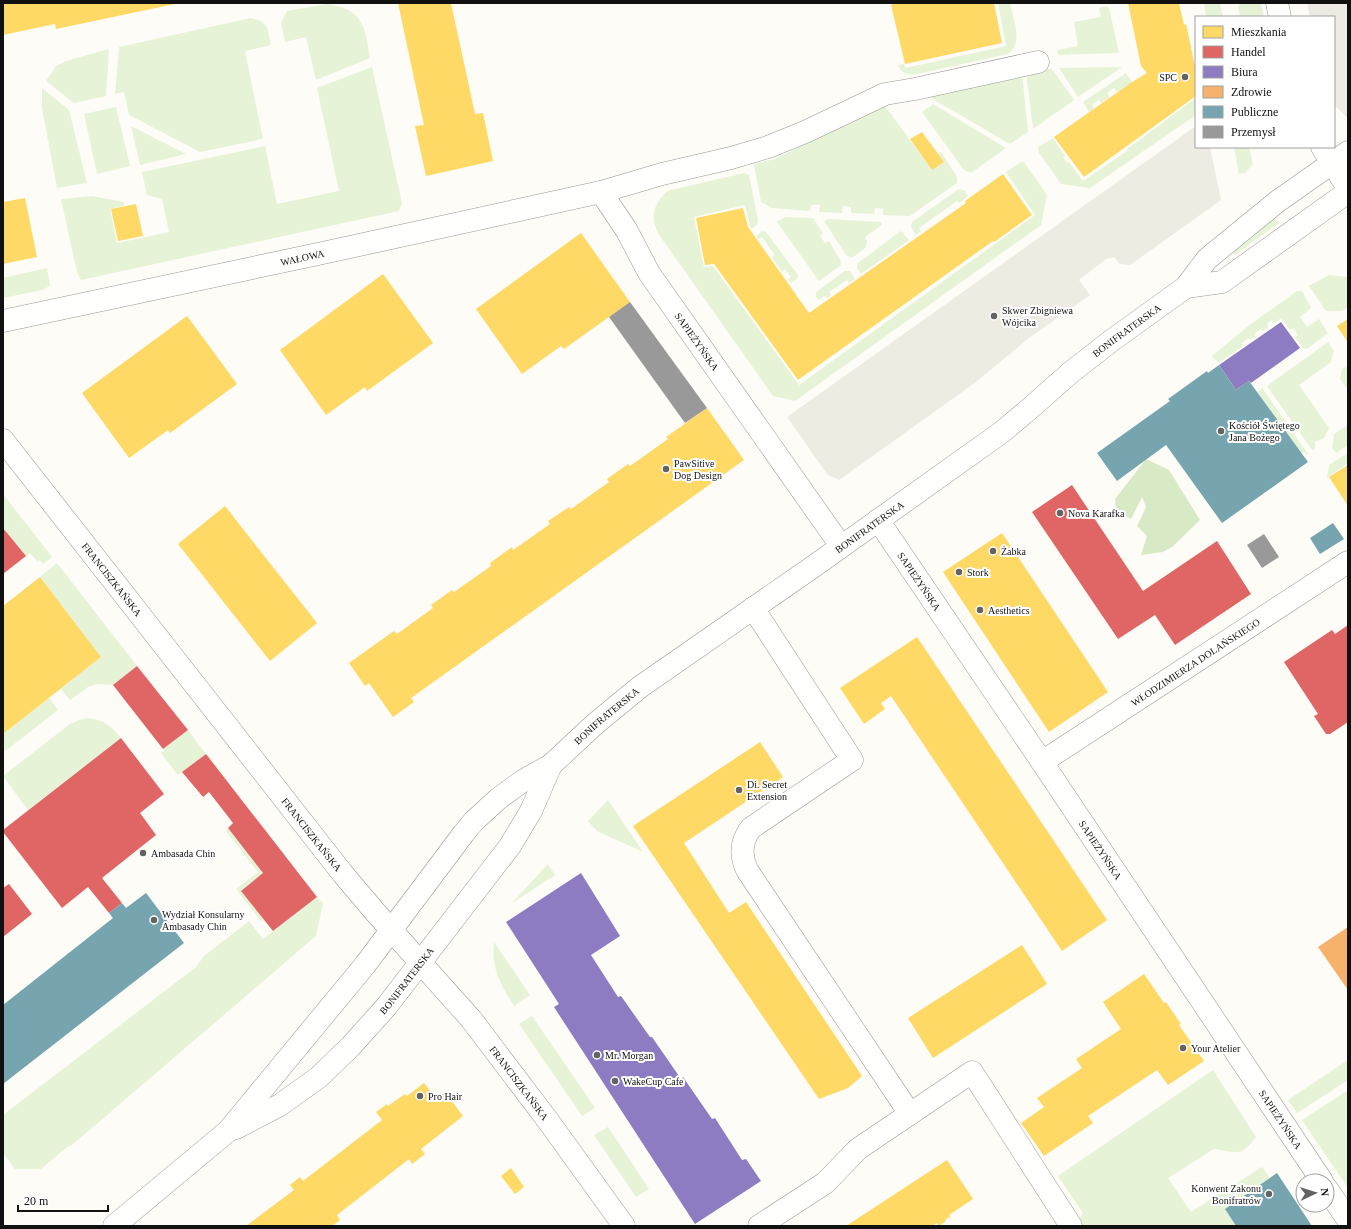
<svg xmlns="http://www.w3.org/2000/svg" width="1351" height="1229" font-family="Georgia,serif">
	<rect width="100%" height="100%" fill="#fdfcf7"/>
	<!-- green -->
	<g fill="#e7f3d7">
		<path d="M998,3H1010C1013,19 1024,43 1008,54L913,75C906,73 900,73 898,65L904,64L905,68L1006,46Z"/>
		<path d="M1204,3H1220L1223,17H1206Z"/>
		<path d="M1241,3H1261L1264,17H1240L1238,6Z"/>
		<path d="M327,4C364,9 365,28 370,58L316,80L306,37L285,42L281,23L287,11Z"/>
		<path d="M1106,6L1109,8L1119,53L1058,55L1057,50L1078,46L1074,22L1101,17L1099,8Z"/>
		<path d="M251,18C270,23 267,28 271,45L245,51L263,139L200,152L129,115L124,92L115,94L119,47Z"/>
		<path d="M109,49L106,96L74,103L46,81L56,66L66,61Z"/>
		<path d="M372,67L402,203L399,211L81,280L77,272L61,199L92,196L124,202V206L110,209L117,243L169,232L162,199L147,195L142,172L265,146L277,204L339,191L317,88Z"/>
		<path d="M1122,67L1078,97L1059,68Z"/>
		<path d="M1041,69H1052L1074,100L1033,129L1026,72Z"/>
		<path d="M1022,73L1028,132L1010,144L924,94Z"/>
		<path d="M1126,73L1132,82L1117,92L1114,88L1107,93L1110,97L1101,103L1099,100L1092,105L1094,108L1089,112L1083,102Z"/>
		<path d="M42,88L69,110L87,183L57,188L42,108Z"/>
		<path d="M1196,98V115L1090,188L1061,184L1039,153L1038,147L1053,138L1065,156L1063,157L1067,163L1069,162L1083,181L1127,151V149Z"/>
		<path d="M933,104L1006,148L971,173L964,170L922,112Z"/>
		<path d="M885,106L932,170L938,154L940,152L942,153L957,177V183L910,216L883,215V209L875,208L874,214L851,213V207L843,206L842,213L819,212L820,205H811L810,211L772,208L761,202L754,164L775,159L880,107Z"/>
		<path d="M116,107L130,166L97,174L84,114Z"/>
		<path d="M131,126L186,154L140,165Z"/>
		<path d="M1234,147H1249L1253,164L1245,173L1239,174Z"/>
		<path d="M1021,162H1024L1047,195L1041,225L795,401L773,396L660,236C649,218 653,205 667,191L744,173L749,175L758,221L757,225L751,229L745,205L694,217L704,267L713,266L799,385L1035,215L1006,172Z"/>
		<path d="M959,189L964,190L968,196L959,203L957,201L919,228L921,231L916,235L911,227L912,222Z"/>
		<path d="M1272,214L1279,223L1235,255L1230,249Z"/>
		<path d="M785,217L813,218L823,233L820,236L825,243L829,241L840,260L841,265L819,281L777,222Z"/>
		<path d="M828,219L881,222L882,225L865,237L867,241L866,247L852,258L846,255L824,221Z"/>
		<path d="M762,231L766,232L798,275V278L791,283L788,279L791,277L785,269L782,272L772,257L775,255L762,237L758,239L756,236Z"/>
		<path d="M901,231L909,240L861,274L857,268V264Z"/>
		<path d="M47,268L50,286L42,290L3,298V278Z"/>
		<path d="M845,271H850L855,279L849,283L847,280L829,292L831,295L828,298L825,296L819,300L816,297V292Z"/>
		<path d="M1329,275L1348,277V307L1342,311H1326L1309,286Z"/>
		<path d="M1297,291H1302L1311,308L1300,317L1307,327L1319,319L1328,333L1307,349L1303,348L1295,337L1298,335L1293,328L1290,330L1281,318L1275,323L1272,320L1267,324L1268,327L1263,331L1261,329L1254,334L1256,337L1250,340L1248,338L1242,343L1243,346L1219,363L1212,356L1247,327Z"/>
		<path d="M1328,342L1334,351L1330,363L1299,385L1329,428L1324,438L1315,442V449L1312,450L1267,386Z"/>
		<path d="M1348,366V390L1340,379L1342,369Z"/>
		<path d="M1262,388L1308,454L1307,455L1304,452L1301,454L1257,392Z"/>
		<path d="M1348,425V445L1336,453L1332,448L1334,434Z"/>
		<path d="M1348,453V463L1327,478L1329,465Z"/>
		<path d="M3,494L52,557L43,564L40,560L38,562L30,553L26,556L3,528Z"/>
		<path d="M57,563L137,666L113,685L97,684L88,687L70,700L61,689L101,657L40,577Z"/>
		<path d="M49,698L58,710L8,749L3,751V734Z"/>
		<path d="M88,718C103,720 111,725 121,738L28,810L3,776L70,724L79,720Z"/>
		<path d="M188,730L206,754L178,775L161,753L164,751L163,749Z"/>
		<path d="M608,800L643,852L597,831L588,821Z"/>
		<path d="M228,828L263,873L241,891L265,921L264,922L262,919L261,921L236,889L258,872L226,831Z"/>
		<path d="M548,864L555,875L512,903Z"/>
		<path d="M317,897L323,903L316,936L72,1145L67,1147L41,1169H15L3,1153V1115L196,967L204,956L249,921L263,939Z"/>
		<path d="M494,942L530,995L514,1006C500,984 491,968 494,942Z"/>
		<path d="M532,1016L595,1108L582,1116L519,1024Z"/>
		<path d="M1348,1060V1080L1297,1113L1288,1100Z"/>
		<path d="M1213,1070L1256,1137C1241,1158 1237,1152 1214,1149L1168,1178L1191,1212L1262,1167L1270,1178L1225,1209L1236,1226H1081L1078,1221L1083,1213L1058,1176Z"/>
		<path d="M1348,1090V1188L1302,1120Z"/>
		<path d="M608,1127L649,1189L636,1197L594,1135Z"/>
	</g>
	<!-- forest -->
	<path fill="#d8eac5" d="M1146,459L1169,470L1200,520L1172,547L1163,552L1141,555L1147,536L1137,526L1146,507L1142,497L1131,519L1116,511L1115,499Z"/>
	<!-- plaza -->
	<g fill="#edebe2">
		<path d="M1307,3H1348V118L1334,105V17H1310Z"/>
		<path d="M1196,126V147H1210L1221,200L1130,265L1120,264L1114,257L1106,259L1079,280L1090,295L1029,338L976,382L839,480L832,477L827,474L787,417Z"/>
	</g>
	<!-- homes -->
	<g fill="#ffd966">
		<path d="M3,3H175V4L56,29L55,24L3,35Z"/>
		<path d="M398,3H451L475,114L483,113L493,161L426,176L415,126L424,125Z"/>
		<path d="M895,3H994L1002,43L905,64L891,5Z"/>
		<path d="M1128,3H1179L1184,25L1186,24L1196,71V96L1084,177L1054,137L1132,82L1147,73L1141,66Z"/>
		<path d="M922,132L944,162L932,170L910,139Z"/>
		<path d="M1003,174L1032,215L994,242L993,241L798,380L714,264L705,265L696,218L743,208L748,227L809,313L966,203L965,201Z"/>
		<path d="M25,198L37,257L3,264V202Z"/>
		<path d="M136,204L143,236L118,241L111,209Z"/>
		<path d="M581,233L630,302L564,349L561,346L522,374L476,309Z"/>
		<path d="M383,274L433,343L367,391L365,387L326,415L280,350Z"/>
		<path d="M187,316L237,384L170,433L168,430L129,458L82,393Z"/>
		<path d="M1348,319V343L1337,326Z"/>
		<path d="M707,408L744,460L411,698L414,702L393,717L369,683L365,686L349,663L394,631L397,634L433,608L431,605L452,590L454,592L491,566L490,563L512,547L513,550L550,524L548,521L569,507L571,509L609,482L607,479L628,464L630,466L668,439L666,437Z"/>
		<path d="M1348,465V506L1329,477Z"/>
		<path d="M225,506L317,623L270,661L178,544Z"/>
		<path d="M1002,533L1108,692L1049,732L943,572Z"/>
		<path d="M40,577L101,657L3,734V606Z"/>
		<path d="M917,637L1107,920L1062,951L891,696L881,703L885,709L864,724L840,688Z"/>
		<path d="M760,742L783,777L684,843L729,913L746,902L862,1076L848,1088L819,1099L633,826Z"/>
		<path d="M1022,945L1047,984L933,1058L908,1018Z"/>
		<path d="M1144,974L1164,1003L1166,1002L1181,1024L1179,1025L1204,1061L1168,1085L1157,1070L1088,1116L1093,1123L1044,1156L1021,1123L1044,1107L1037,1098L1082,1068L1076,1059L1121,1029L1103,1002Z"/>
		<path d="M424,1083L436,1098L445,1092L463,1116L421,1149L425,1154L412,1164L409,1159L337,1215L340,1220L332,1226H246L294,1190L290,1185L300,1177L303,1181L382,1120L376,1112L387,1104L388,1106L405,1094L407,1096Z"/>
		<path d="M947,1160L973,1199L949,1215L952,1220L949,1217L945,1220L946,1221L939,1226L937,1223L932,1226H846Z"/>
		<path d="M511,1168L524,1187L515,1194L501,1176Z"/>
	</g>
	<!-- shops -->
	<g fill="#e06666">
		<path d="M1072,485L1143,591L1217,541L1251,594L1175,645L1155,615L1118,639L1032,512Z"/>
		<path d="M3,528L26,556L3,574Z"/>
		<path d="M1348,625V722L1330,734H1326L1314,716L1318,714L1284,662L1332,630L1335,634Z"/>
		<path d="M137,666L188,730L163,749L113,685Z"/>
		<path d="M121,738L164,794L140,813L156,835L102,878L122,903L109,913L88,887L62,908L3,832V830Z"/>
		<path d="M206,754L317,897L273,931L241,891L263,873L228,828L233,823L209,792L203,797L182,772Z"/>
		<path d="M9,884L32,914L3,937V888Z"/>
	</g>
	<!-- offices -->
	<g fill="#8e7cc3">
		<path d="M1281,322L1300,348L1251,383L1249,381L1236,390L1219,365Z"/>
		<path d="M581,873L620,936L591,955L618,997L621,996L650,1037H652L681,1079L683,1077L712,1119L715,1118L742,1160L746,1159L761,1181L695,1224L554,1007L559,1004L506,922Z"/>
	</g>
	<!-- health -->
	<path fill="#f6b26b" d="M1348,927V990L1318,947Z"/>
	<!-- public -->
	<g fill="#76a5af">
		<path d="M1219,365L1236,390L1249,381L1308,462L1222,523L1166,445L1117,481L1097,453L1170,401L1168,399L1207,371L1208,373Z"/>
		<path d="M1333,523L1344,539L1320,554L1310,538Z"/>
		<path d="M146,893L184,943L3,1084V1005L113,918L109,913L122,903L126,908Z"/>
		<path d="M1277,1173L1312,1226H1236L1225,1209Z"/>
	</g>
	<!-- industry -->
	<g fill="#999">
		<path d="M630,302L707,408L685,423L609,317Z"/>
		<path d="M1264,534L1279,557L1262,568L1247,545Z"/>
	</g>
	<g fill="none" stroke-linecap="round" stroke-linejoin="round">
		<!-- minor casing -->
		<g stroke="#979795" stroke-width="23">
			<g id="minor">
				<path d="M1277,3L1280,17"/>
				<path d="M1322,147L1348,188"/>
				<path id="s1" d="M601,192L627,231L649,273L841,546"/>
				<path d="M1186,287L1222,282L1348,192"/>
				<path id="s2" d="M3,321L318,254L601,192L662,174L731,158L768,147L805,132L885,94L915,89L1038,62"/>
				<path id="s3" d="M3,440L343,874L376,913L471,1019L549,1122L624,1226"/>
				<path id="s4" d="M878,520L1042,762L1322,1181"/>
				<path d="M753,608L852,760L751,828C741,841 740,855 747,870L910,1114"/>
				<path id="s5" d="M1042,762L1348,562"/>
				<path id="s6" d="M236,1128L280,1105L319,1077L351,1046L386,1007L510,846L531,811L551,765"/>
				<path d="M1327,1189L1348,1220"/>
				<path id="s7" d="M114,1226L228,1131L365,965L464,833L474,821L498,799L524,780L551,765L595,724L640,687L817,564L1002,432L1027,411L1070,373L1111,341L1186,287L1207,259L1278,201L1348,152"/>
				<path d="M759,1226L825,1183L858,1149L972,1072L1071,1226"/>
			</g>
		</g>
		<!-- minor -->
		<use href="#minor" stroke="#fffffe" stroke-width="22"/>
	</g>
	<!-- markers -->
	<g fill="#646362" stroke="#fff" stroke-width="1.5">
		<circle cx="1185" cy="77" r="4"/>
		<circle cx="994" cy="316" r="4"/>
		<circle cx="1221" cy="431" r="4"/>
		<circle cx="666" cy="469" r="4"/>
		<circle cx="1060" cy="513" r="4"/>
		<circle cx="993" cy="551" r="4"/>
		<circle cx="959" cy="572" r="4"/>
		<circle cx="980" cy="610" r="4"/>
		<circle cx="739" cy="790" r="4"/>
		<circle cx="143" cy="853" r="4"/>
		<circle cx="154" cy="920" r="4"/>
		<circle cx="1183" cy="1048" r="4"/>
		<circle cx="597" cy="1055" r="4"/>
		<circle cx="615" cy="1081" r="4"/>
		<circle cx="420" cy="1096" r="4"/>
		<circle cx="1269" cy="1194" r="4"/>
	</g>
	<g text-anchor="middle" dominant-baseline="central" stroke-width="4" stroke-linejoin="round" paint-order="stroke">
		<!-- poi labels -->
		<g font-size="10" fill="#111" stroke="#fff" text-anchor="start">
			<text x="1177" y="77" text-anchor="end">SPC</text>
			<text x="1002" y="310">Skwer Zbigniewa<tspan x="1002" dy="12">Wójcika</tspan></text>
			<text x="1229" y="425">Kościół Świętego<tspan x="1229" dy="12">Jana Bożego</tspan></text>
			<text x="674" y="463">PawSitive<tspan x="674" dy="12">Dog Design</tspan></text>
			<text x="1068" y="513">Nova Karafka</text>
			<text x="1001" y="551">Żabka</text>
			<text x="967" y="572">Stork</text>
			<text x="988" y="610">Aesthetics</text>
			<text x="747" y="784">Di. Secret<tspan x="747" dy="12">Extension</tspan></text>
			<text x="151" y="853">Ambasada Chin</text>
			<text x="162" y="914">Wydział Konsularny<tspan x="162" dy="12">Ambasady Chin</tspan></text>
			<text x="1191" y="1048">Your Atelier</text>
			<text x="605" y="1055">Mr. Morgan</text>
			<text x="623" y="1081">WakeCup Cafe</text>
			<text x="428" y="1096">Pro Hair</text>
			<text x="1261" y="1188" text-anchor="end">Konwent Zakonu<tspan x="1261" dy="12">Bonifratrów</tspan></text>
		</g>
		<!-- street labels -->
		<g font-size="10" fill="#111" stroke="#fff">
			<text stroke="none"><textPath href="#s2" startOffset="306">WAŁOWA</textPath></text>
			<text stroke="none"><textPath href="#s7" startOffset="1362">BONIFRATERSKA</textPath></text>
			<text stroke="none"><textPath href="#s1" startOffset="178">SAPIEŻYŃSKA</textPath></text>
			<text stroke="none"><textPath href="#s7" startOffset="1038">BONIFRATERSKA</textPath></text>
			<text stroke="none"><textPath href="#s3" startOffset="177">FRANCISZKAŃSKA</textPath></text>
			<text stroke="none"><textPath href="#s4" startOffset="74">SAPIEŻYŃSKA</textPath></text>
			<text stroke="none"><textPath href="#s5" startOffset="183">WŁODZIMIERZA DOLAŃSKIEGO</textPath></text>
			<text stroke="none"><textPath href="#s7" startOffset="714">BONIFRATERSKA</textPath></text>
			<text stroke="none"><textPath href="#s3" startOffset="501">FRANCISZKAŃSKA</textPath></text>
			<text stroke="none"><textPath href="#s4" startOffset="398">SAPIEŻYŃSKA</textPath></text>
			<text stroke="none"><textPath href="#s6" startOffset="228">BONIFRATERSKA</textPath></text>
			<text stroke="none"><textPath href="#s3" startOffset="825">FRANCISZKAŃSKA</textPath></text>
			<text stroke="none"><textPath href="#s4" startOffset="722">SAPIEŻYŃSKA</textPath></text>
		</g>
	</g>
	<!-- border -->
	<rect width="1351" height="1229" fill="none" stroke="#111111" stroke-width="8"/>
	<!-- legend -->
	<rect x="1195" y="16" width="140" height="132" fill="#ffffff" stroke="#a0a0a0"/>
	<rect x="1203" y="26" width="20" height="12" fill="#ffd966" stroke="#a0a0a0"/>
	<text x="1231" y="36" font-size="12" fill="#111111">Mieszkania</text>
	<rect x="1203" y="46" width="20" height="12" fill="#e06666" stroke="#a0a0a0"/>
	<text x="1231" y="56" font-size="12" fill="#111111">Handel</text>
	<rect x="1203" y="66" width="20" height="12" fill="#8e7cc3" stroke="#a0a0a0"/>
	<text x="1231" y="76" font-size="12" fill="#111111">Biura</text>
	<rect x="1203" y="86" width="20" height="12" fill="#f6b26b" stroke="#a0a0a0"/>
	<text x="1231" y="96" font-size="12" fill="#111111">Zdrowie</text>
	<rect x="1203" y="106" width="20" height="12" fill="#76a5af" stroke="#a0a0a0"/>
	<text x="1231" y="116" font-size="12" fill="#111111">Publiczne</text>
	<rect x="1203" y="126" width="20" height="12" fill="#999999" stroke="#a0a0a0"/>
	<text x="1231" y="136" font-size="12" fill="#111111">Przemysł</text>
	<!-- north arrow -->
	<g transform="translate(1315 1193) rotate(86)"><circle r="19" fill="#ffffff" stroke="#a0a0a0"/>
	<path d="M0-3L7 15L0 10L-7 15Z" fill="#646362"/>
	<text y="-6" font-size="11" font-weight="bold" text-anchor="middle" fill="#111111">N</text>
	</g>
	<!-- scale -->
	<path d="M18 1205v6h90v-6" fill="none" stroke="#111111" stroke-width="2"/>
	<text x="24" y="1205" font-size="12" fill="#111111" stroke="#ffffff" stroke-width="3" paint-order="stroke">20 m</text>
</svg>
